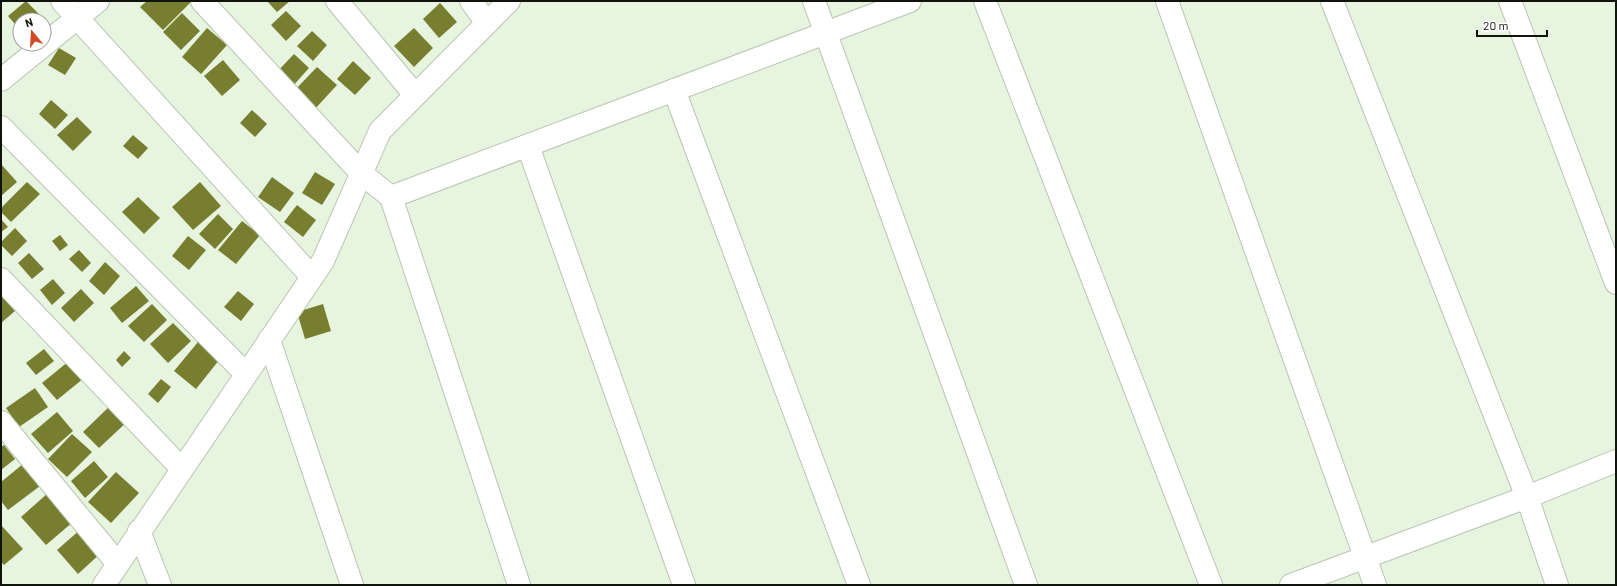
<svg xmlns="http://www.w3.org/2000/svg" width="1617" height="586" font-family="Barlow,sans-serif">
	<rect width="100%" height="100%" fill="#e7f4df"/>
	<!-- building -->
	<g fill="#777e30">
		<path d="M26,1L41,16L37,20H20V30L8,16Z"/>
		<path d="M147,1H192L163,30L140,7Z"/>
		<path d="M267,1H290L277,12Z"/>
		<path d="M440,3L457,22L439,38L423,19Z"/>
		<path d="M286,11L301,26L286,41L271,25Z"/>
		<path d="M182,13L200,31L181,50L163,32Z"/>
		<path d="M207,28L227,45L201,74L182,57Z"/>
		<path d="M414,28L433,48L414,67L394,46Z"/>
		<path d="M312,31L327,45L313,61L297,46Z"/>
		<path d="M59,48L76,58L65,75L48,65Z"/>
		<path d="M294,54L309,68L292,87L276,73Z"/>
		<path d="M223,60L240,80L222,96L204,76Z"/>
		<path d="M353,61L371,78L355,95L337,79Z"/>
		<path d="M317,67L337,85L314,110L294,91Z"/>
		<path d="M51,100L68,115L55,129L39,114Z"/>
		<path d="M252,110L267,124L255,137L240,123Z"/>
		<path d="M77,117L92,132L73,151L57,135Z"/>
		<path d="M133,135L148,148L138,159L123,146Z"/>
		<path d="M1,164L17,182L1,196Z"/>
		<path d="M315,172L335,184L322,205L302,193Z"/>
		<path d="M272,177L294,193L280,212L258,197Z"/>
		<path d="M27,182L40,194L11,222L1,212V208Z"/>
		<path d="M200,182L221,206L193,230L172,207Z"/>
		<path d="M138,197L160,218L144,234L122,212Z"/>
		<path d="M297,205L316,220L303,237L284,222Z"/>
		<path d="M218,214L233,229L215,249L199,234Z"/>
		<path d="M1,219L8,227L1,232Z"/>
		<path d="M242,221L260,235L236,264L218,250Z"/>
		<path d="M15,228L27,241L12,256L1,245V242Z"/>
		<path d="M60,235L68,245L60,251L52,241Z"/>
		<path d="M188,236L206,250L189,270L172,256Z"/>
		<path d="M79,250L91,263L82,272L69,259Z"/>
		<path d="M29,253L44,269L32,279L18,263Z"/>
		<path d="M105,262L120,276L104,295L89,281Z"/>
		<path d="M53,279L65,293L52,305L40,290Z"/>
		<path d="M136,286L149,301L122,323L110,308Z"/>
		<path d="M81,289L94,303L74,322L61,308Z"/>
		<path d="M238,291L254,304L241,321L224,307Z"/>
		<path d="M1,295L15,311L1,323Z"/>
		<path d="M152,304L167,320L144,342L128,326Z"/>
		<path d="M323,304L331,331L305,339L297,312Z"/>
		<path d="M173,323L191,341L168,363L150,344Z"/>
		<path d="M198,342L220,359L196,389L174,371Z"/>
		<path d="M44,349L54,361L36,375L26,363Z"/>
		<path d="M124,351L131,358L122,367L116,360Z"/>
		<path d="M69,361L84,378L57,400L42,383Z"/>
		<path d="M161,379L171,387L158,403L148,394Z"/>
		<path d="M35,388L48,407L19,427L6,408Z"/>
		<path d="M113,403L129,420L99,448L83,432Z"/>
		<path d="M57,412L73,431L48,453L31,434Z"/>
		<path d="M72,434L92,452L67,477L48,459Z"/>
		<path d="M4,445L15,459L1,470V447Z"/>
		<path d="M94,461L108,477L85,498L71,481Z"/>
		<path d="M23,464L40,486L8,510L1,501V482Z"/>
		<path d="M116,472L139,493L111,523L88,502Z"/>
		<path d="M48,493L74,521L46,545L21,517Z"/>
		<path d="M1,525L23,549L4,565L1,562Z"/>
		<path d="M81,529L102,552L78,574L57,550Z"/>
	</g>
	<g fill="none" stroke-linecap="round" stroke-linejoin="round">
		<!-- minor casing -->
		<g stroke="#b8c5b1" stroke-width="24">
			<g id="minor">
				<path d="M62,1L312,277"/>
				<path d="M202,1L361,173L391,197L910,1"/>
				<path d="M337,1L415,95"/>
				<path d="M471,1L487,23"/>
				<path d="M814,1L1026,585"/>
				<path d="M985,1L1211,585"/>
				<path d="M1167,1L1375,585"/>
				<path d="M1332,1L1527,497L1557,585"/>
				<path d="M1510,1L1616,283"/>
				<path d="M1,80L98,1"/>
				<path d="M674,90L859,585"/>
				<path d="M1,127L246,374"/>
				<path d="M528,146L684,585"/>
				<path d="M391,197L519,585"/>
				<path d="M1,279L182,469"/>
				<path d="M269,340L352,585"/>
				<path d="M1,422L118,564"/>
				<path d="M139,531L160,585"/>
				<path d="M104,585L323,261L380,131L509,1"/>
				<path d="M1291,585L1527,497L1616,461"/>
			</g>
		</g>
		<!-- minor -->
		<use href="#minor" stroke="#fff" stroke-width="22"/>
	</g>
	<!-- border -->
	<rect width="1617" height="586" fill="none" stroke="#0f130c" stroke-width="4"/>
	<!-- north arrow -->
	<g transform="translate(32 32) rotate(342)"><circle r="19" fill="#ffffff" stroke="#9fa19e"/>
	<path d="M0-3L7 15L0 10L-7 15Z" fill="#d14824"/>
	<text y="-6" font-size="11" font-weight="bold" text-anchor="middle" fill="#0f130c">N</text>
	</g>
	<!-- scale -->
	<path d="M1477 30v6h70v-6" fill="none" stroke="#0f130c" stroke-width="2"/>
	<text x="1483" y="30" font-size="12" fill="#0f130c" stroke="#ffffff" stroke-width="3" paint-order="stroke">20 m</text>
</svg>
